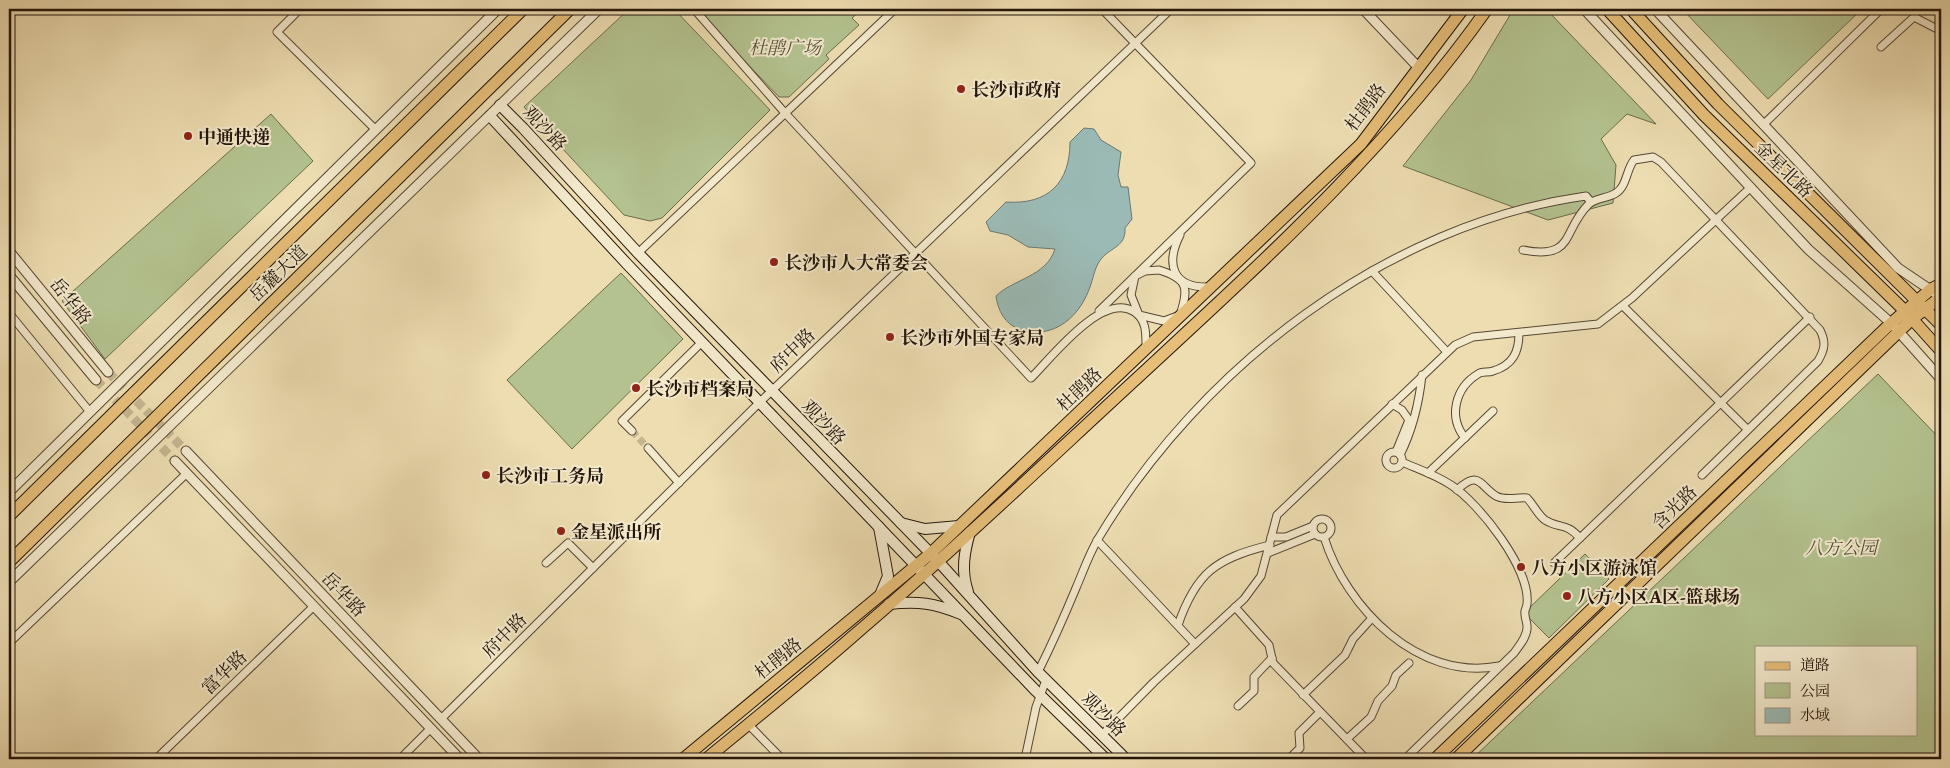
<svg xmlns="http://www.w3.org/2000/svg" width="1950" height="768" font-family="'EB Garamond','Noto Serif SC',serif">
	<rect width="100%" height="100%" fill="#edddb1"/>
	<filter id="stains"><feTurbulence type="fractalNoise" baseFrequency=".004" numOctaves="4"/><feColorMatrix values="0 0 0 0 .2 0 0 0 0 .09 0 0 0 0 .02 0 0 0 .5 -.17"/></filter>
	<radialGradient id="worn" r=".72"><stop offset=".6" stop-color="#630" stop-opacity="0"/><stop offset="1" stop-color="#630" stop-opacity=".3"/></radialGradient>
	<!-- green -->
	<g fill="#b3c28f" stroke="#6b6c4c" fill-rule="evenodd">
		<path d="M629,9H674L770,110L662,218L650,221L624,215L524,107Z"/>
		<path d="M695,9H862L852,18L859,25L826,55L829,59L789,97H779Z"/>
		<path d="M1682,9H1862L1768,99Z"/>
		<path d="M1513,10H1547L1656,124L1627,114L1601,139L1616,165L1613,203L1548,220L1403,166L1471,80Z"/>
		<path d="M271,114L313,161L105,359L62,301Z"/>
		<path d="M621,273L683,339L572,449L507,380Z"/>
		<path d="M1878,374L1941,440V759H1472ZM1756,647H1916V734H1756Z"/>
		<path d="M1585,554L1609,579L1549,638L1524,613Z"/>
	</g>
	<!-- water -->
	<path fill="#9bbab5" stroke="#6b7871" d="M1084,128L1094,129L1101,140L1121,152L1118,175L1121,187H1128L1132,219L1125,228C1126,247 1111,247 1101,259C1095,267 1094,275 1091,284C1081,316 1054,341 1019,329C1005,324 998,311 996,296C1013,279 1046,277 1055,249L1028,247L1008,235L990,231L986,222L1006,202C1048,205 1070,183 1070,142Z"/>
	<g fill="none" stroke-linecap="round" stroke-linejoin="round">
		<!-- minor-tunnel -->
		<path stroke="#c5b590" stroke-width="7" stroke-dasharray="7 3.5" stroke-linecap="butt" d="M632,431L648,448"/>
		<!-- tertiary-tunnel -->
		<g stroke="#c5b590" stroke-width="9" stroke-dasharray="9 4.5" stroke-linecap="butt">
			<path d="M108,372L186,451"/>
			<path d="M96,380L175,461"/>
		</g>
		<!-- minor casing -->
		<g stroke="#564734" stroke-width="9">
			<g id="minor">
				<path d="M300,9L277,32L376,130"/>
				<path d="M694,9L785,113L1031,378C1052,357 1101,293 1133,311C1147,319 1146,334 1146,349"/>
				<path d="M1881,47L1914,17L1941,31"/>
				<path d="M1763,125L1881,9"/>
				<path d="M1180,235C1165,265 1173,288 1209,287"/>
				<path d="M1523,250C1575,260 1562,231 1588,205C1595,197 1607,199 1616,193C1627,186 1626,170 1634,160L1653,157L1661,162L1820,330C1826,342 1825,349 1818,361L1702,475"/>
				<path d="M638,253L895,9"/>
				<path d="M1159,270C1188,279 1189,288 1180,315L1164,321L1139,315L1131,295L1135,276L1145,271Z"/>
				<path d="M1372,271L1447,352"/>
				<path d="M1623,306L1747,429"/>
				<path d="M1099,311L1251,163L1102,9"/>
				<path d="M9,313L90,412"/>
				<path d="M1392,404L1402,410L1409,420L1396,452"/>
				<path d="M632,431L622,421L702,342"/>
				<path d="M1465,438C1448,417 1455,388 1478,374C1482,371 1488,373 1493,371C1513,365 1519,352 1519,333"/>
				<path d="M648,448L679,483"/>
				<circle cx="1394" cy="460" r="8"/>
				<path d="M1400,455C1413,429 1419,404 1422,375"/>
				<path d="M1402,462C1418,469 1436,475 1451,485C1479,503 1531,569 1527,604C1527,606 1525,610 1525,611C1524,616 1527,622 1527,626C1528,636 1519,646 1514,653L1405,759"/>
				<path d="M1428,473L1493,411"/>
				<path d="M1457,490C1479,469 1480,486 1496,496C1505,501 1517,497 1527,498C1533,504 1538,515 1545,520C1559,529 1566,522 1580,538"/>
				<circle cx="1322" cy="528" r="9"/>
				<path d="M1271,537H1286L1313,526"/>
				<path d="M1324,537C1346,608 1419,682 1499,666"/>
				<path d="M1097,540L1195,644"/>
				<path d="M1268,553L1315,534"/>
				<path d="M546,563L568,543L593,568"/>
				<path d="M1554,563L1810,317"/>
				<path d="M1235,607L1269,645L1273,663L1366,759"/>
				<path d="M1178,625C1196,573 1216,558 1270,545"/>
				<path d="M9,643L186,474"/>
				<path d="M1038,672C1052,644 1064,617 1076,588C1083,572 1089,554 1098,539C1200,368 1386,224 1586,196L1591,202"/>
				<path d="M1303,695L1345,655L1353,639L1372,618"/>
				<path d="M1238,706L1254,691V677L1272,658"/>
				<path d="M441,719L760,402L1171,9"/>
				<path d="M748,724L782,759"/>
				<path d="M1103,734L1154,682L1244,599L1261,576L1277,515L1455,345L1473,337L1598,324L1632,298L1751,187"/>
				<path d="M1347,739L1371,717L1378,701L1392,686L1396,675L1409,663"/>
				<path d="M156,759L313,607"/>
				<path d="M400,759L431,728"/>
				<path d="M1025,759L1036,707L1046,680"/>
				<path d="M1289,759L1300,748L1299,733L1320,712"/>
			</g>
		</g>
		<!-- tertiary casing -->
		<g stroke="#564734" stroke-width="11">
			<g id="tertiary">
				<path d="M1363,9L1418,67"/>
				<path d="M1584,9L1808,249L1892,324L1941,379"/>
				<path d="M1655,9L1898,268L1935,293"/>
				<path d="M9,251L108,372"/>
				<path d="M9,275L96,380"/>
				<path d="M186,451L479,759"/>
				<path d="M175,461L460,759"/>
				<path d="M9,492L498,9"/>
				<path d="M9,582L599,9"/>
			</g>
		</g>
		<!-- secondary casing -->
		<g stroke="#23150a" stroke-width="12">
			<g id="secondary">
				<path d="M500,105L523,128L638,253L938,561L1038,672L1126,759"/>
				<path d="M490,116L627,264L1036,691L1106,759"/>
				<path d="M901,523L925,529L959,526"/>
				<path d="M879,527L888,576L880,595"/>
				<path d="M968,592C961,571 964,553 970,532"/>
				<path d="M889,604C919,601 934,603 961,614"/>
			</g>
		</g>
		<!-- primary casing -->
		<g stroke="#23150a" stroke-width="13">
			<g id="primary">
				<path d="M1607,9L1704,115L1905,311L1941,351"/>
				<path d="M1631,9L1718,104L1941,325"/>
				<path d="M683,759L930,554L1361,144L1463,9"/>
				<path d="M706,759C755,719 804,679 852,637C953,551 1049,459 1147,369C1268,257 1391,145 1487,9"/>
				<path d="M1435,759L1888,326L1931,289L1941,284"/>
				<path d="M1456,759L1887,343L1912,319L1941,297"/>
			</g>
		</g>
		<!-- trunk casing -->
		<g stroke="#23150a" stroke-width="13">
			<g id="trunk">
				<path d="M9,516L523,9"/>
				<path d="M9,562L570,9"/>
			</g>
		</g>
		<!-- minor -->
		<use href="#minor" stroke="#f3e9cc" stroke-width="7"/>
		<!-- tertiary -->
		<use href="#tertiary" stroke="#f3e9cc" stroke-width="9"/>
		<!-- secondary -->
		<use href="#secondary" stroke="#f3e9cc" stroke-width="10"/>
		<!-- primary -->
		<use href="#primary" stroke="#e6be78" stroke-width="11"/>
		<!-- trunk -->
		<use href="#trunk" stroke="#e6be78" stroke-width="11"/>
	</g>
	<!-- markers -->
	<g fill="#8f2418" stroke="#f3e9cc" stroke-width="2">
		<circle cx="961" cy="89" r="5"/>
		<circle cx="188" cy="136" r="5"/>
		<circle cx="774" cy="262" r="5"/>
		<circle cx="890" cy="337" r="5"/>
		<circle cx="636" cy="388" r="5"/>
		<circle cx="486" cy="475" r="5"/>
		<circle cx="561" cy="531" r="5"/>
		<circle cx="1521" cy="567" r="5"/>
		<circle cx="1567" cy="596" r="5"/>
	</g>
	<g text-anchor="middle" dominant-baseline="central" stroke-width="4" stroke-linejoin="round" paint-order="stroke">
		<!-- park labels -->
		<g font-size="18" font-style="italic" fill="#555239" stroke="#f3e9cc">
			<text x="785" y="47">杜鹃广场</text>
			<text x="1841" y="547">八方公园</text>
		</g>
		<!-- poi labels -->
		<g font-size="18" font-weight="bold" fill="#23150a" stroke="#f3e9cc" text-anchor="start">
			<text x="971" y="89">长沙市政府</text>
			<text x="198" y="136">中通快递</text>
			<text x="784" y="262">长沙市人大常委会</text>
			<text x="900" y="337">长沙市外国专家局</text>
			<text x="646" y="388">长沙市档案局</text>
			<text x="496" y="475">长沙市工务局</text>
			<text x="571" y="531">金星派出所</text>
			<text x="1531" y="567">八方小区游泳馆</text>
			<text x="1577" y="596">八方小区A区-篮球场</text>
		</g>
		<!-- street labels -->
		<g font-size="18" fill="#23150a" stroke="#f3e9cc">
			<text transform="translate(1365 107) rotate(-53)">杜鹃路</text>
			<text transform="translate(545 128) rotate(47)">观沙路</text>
			<text transform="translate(1784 169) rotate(44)">金星北路</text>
			<text transform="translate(278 273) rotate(-44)">岳麓大道</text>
			<text transform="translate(71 301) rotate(51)">岳华路</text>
			<text transform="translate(792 350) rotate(-44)">府中路</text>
			<text transform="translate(1079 389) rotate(-44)">杜鹃路</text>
			<text transform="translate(824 422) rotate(46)">观沙路</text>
			<text transform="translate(1674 507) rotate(-44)">含光路</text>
			<text transform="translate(344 594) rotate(46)">岳华路</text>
			<text transform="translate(504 635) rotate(-45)">府中路</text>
			<text transform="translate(778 658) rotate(-39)">杜鹃路</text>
			<text transform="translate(224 672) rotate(-44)">富华路</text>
			<text transform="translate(1104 714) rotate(45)">观沙路</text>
		</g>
	</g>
	<!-- margin -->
	<rect width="1950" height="768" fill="none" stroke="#edddb1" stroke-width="30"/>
	<rect x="10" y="10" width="1930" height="748" fill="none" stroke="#23150a" stroke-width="2.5"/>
	<rect x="15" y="15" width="1920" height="738" fill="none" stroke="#23150a"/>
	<!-- legend -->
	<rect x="1755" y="646" width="162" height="90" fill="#f3e9cc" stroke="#a0947e"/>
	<rect x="1765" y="662" width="25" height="8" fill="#e6be78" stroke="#a0947e"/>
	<text x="1800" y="670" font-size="15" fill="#23150a">道路</text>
	<rect x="1765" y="683" width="25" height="15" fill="#b3c28f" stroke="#a0947e"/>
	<text x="1800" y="696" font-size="15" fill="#23150a">公园</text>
	<rect x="1765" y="708" width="25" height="15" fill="#9bbab5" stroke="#a0947e"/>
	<text x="1800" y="720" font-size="15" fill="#23150a">水域</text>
	<rect width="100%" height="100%" filter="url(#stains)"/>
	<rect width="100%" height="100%" fill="url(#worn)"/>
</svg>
